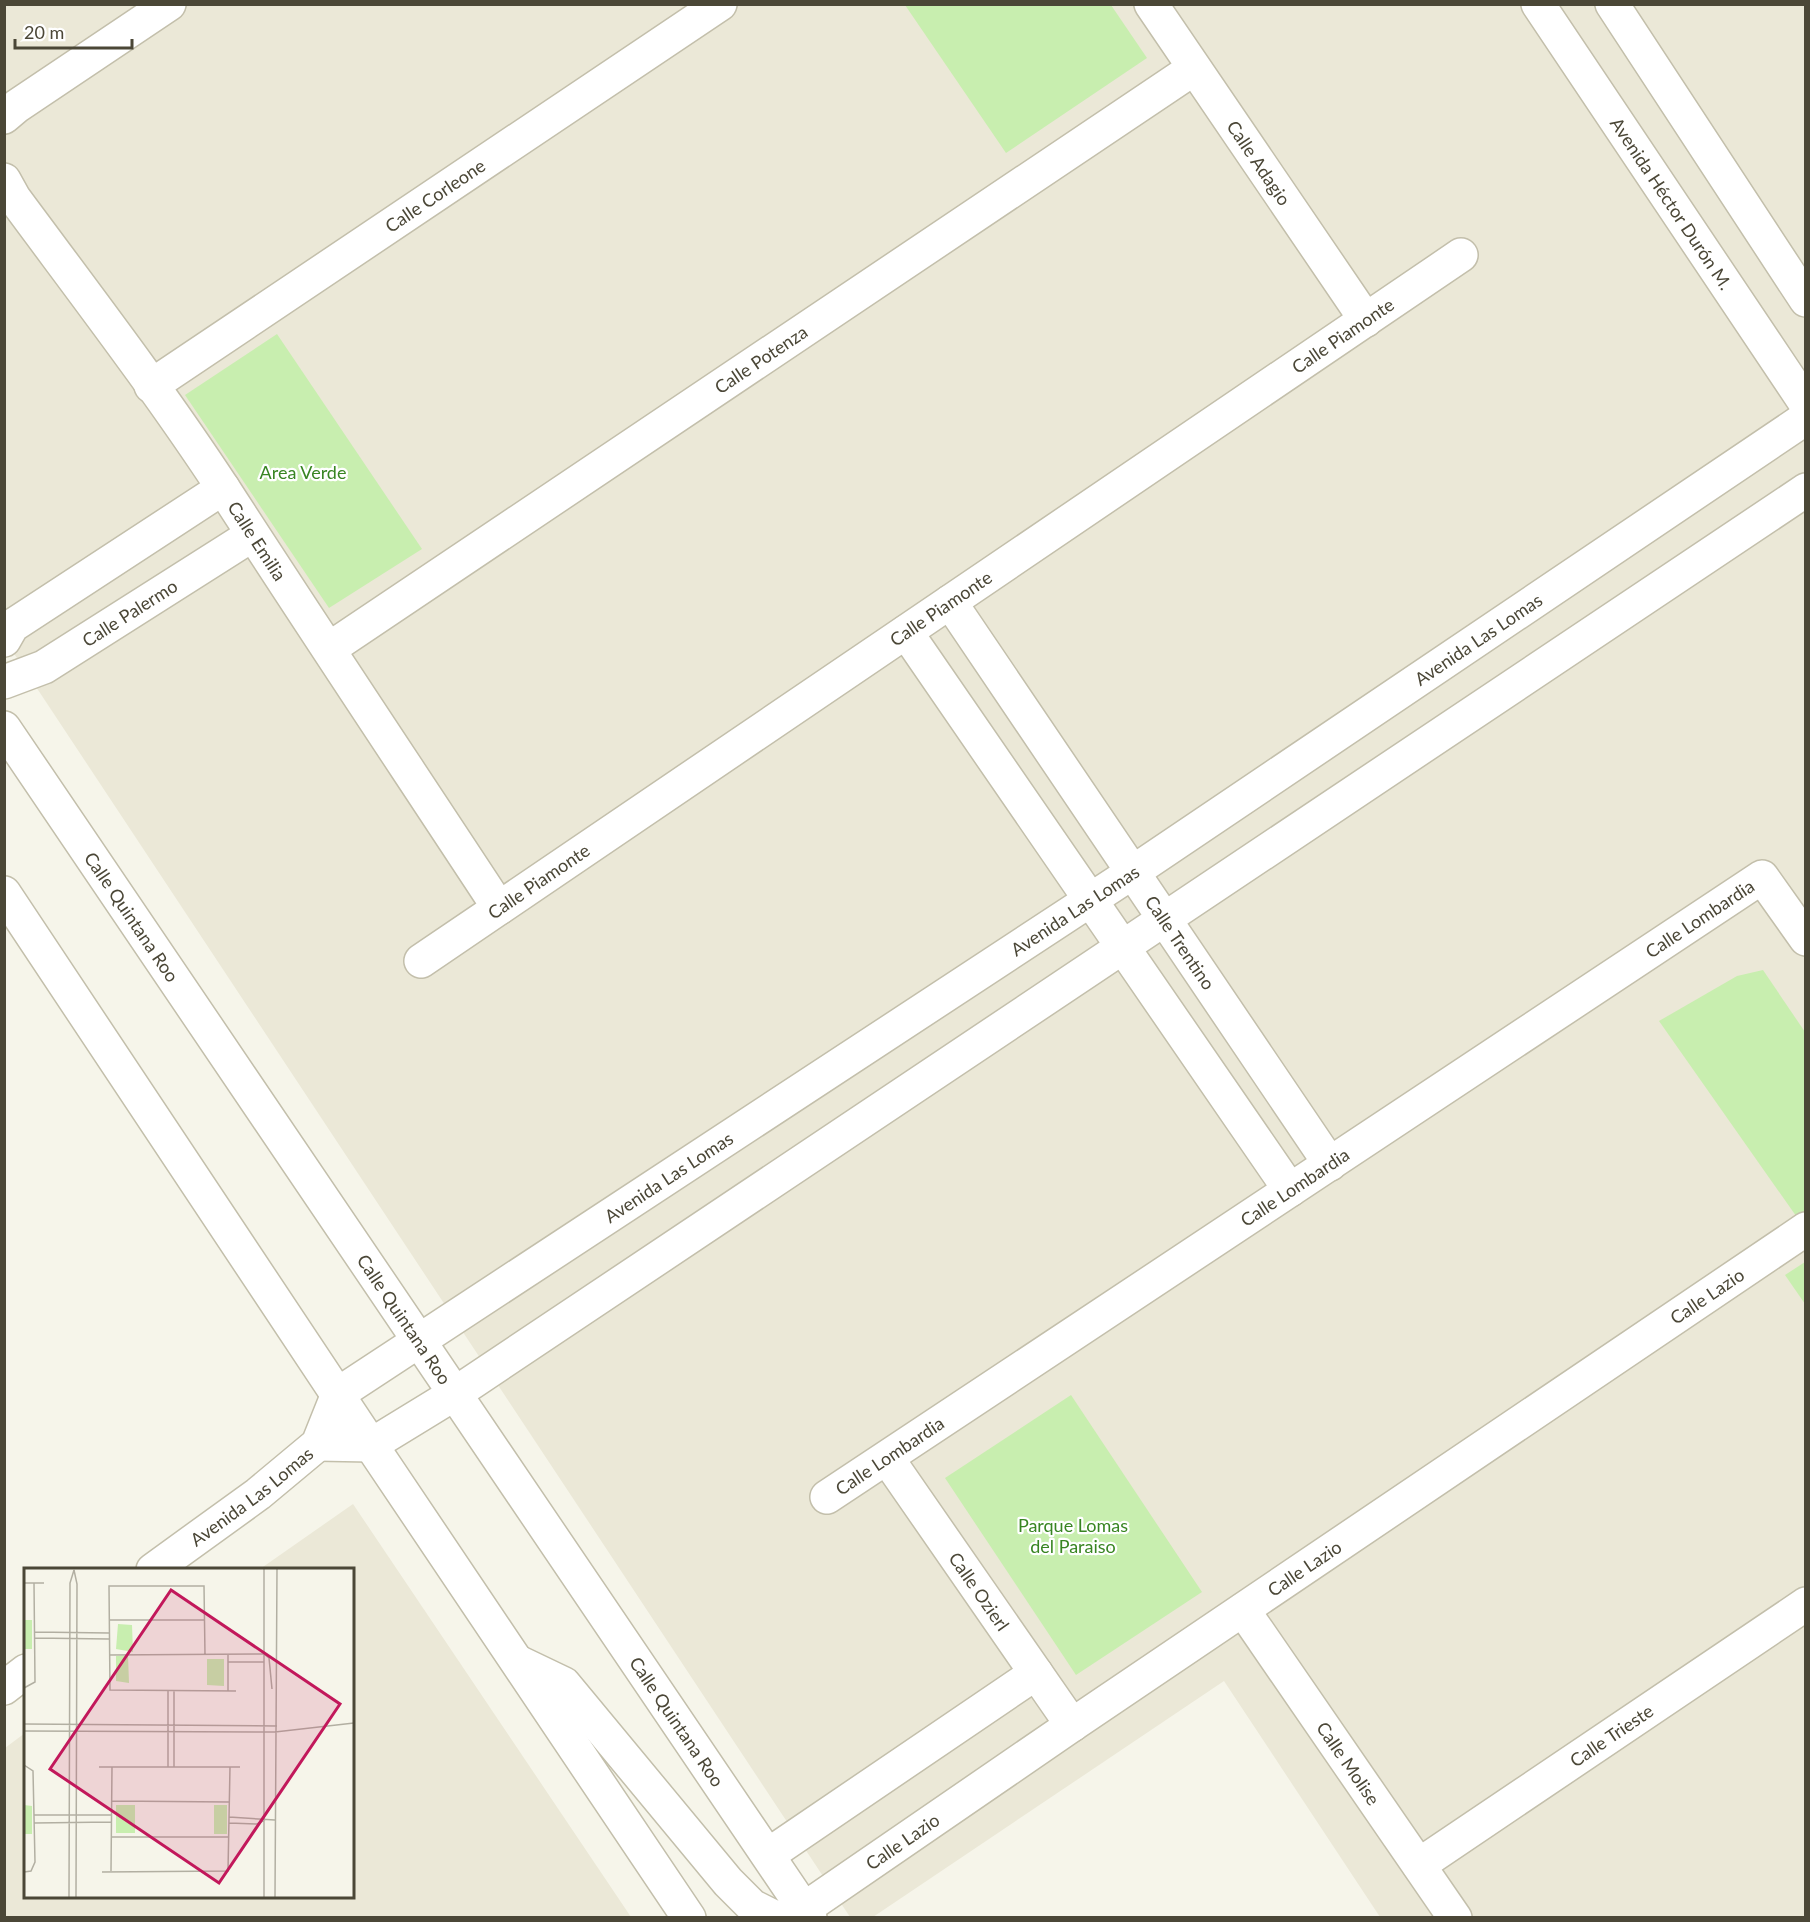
<svg xmlns="http://www.w3.org/2000/svg" width="1810" height="1922" font-family="Lato,sans-serif">
	<rect width="100%" height="100%" fill="#f6f5ea"/>
	<!-- residential -->
	<g fill="#ebe8d7">
		<path d="M4,5H1805V1917H1380L1224,1681L873,1917H850L5,640Z"/>
		<path d="M353,1504L631,1917H5V1748L25,1733L26,1896H352V1570L260,1569Z"/>
	</g>
	<!-- green -->
	<g fill="#c8eeaf">
		<path d="M905,5H1111L1147,58L1006,153Z"/>
		<path d="M277,334L422,549L329,608L185,395Z"/>
		<path d="M1763,970L1805,1032L1806,1219L1801,1223L1659,1021L1737,976Z"/>
		<path d="M1805,1262V1304L1785,1275Z"/>
		<path d="M1071,1395L1202,1592L1076,1675L945,1478Z"/>
	</g>
	<g fill="none" stroke-linecap="round" stroke-linejoin="round">
		<!-- minor casing -->
		<g stroke="#c3bfab" stroke-width="36">
			<g id="minor">
				<path id="s1" d="M1151,4L1366,320"/>
				<path id="s2" d="M1538,4L1806,404"/>
				<path d="M1612,4L1806,300"/>
				<path d="M4,117L17,106L169,4"/>
				<path id="s3" d="M4,180L14,198C85,294 158,389 223,488C314,629 407,768 499,908"/>
				<path id="s4" d="M151,386L720,4"/>
				<path id="s5" d="M950,602L1330,1164"/>
				<path d="M906,632L1290,1190"/>
				<path d="M4,640L12,626L223,488"/>
				<path id="s6" d="M329,649L1193,69"/>
				<path id="s7" d="M4,682L44,667L252,535"/>
				<path id="s8" d="M4,728L810,1918"/>
				<path d="M4,893L371,1445L689,1918"/>
				<path id="s9" d="M421,961L1461,255"/>
				<path d="M318,1444L371,1445L456,1393L1806,490"/>
				<path id="s10" d="M887,1458L1072,1725"/>
				<path id="s11" d="M827,1497L1762,877L1806,939"/>
				<path id="s12" d="M153,1570L258,1494L318,1444L338,1394L1133,872L1806,418"/>
				<path id="s13" d="M1243,1610L1455,1918"/>
				<path d="M518,1662L564,1684L728,1882L752,1906L776,1918"/>
				<path d="M4,1688L26,1671"/>
				<path d="M768,1855L1036,1673"/>
				<path id="s14" d="M1419,1865L1806,1604"/>
				<path id="s15" d="M779,1918L804,1909L1072,1725L1806,1229"/>
			</g>
		</g>
		<!-- minor -->
		<use href="#minor" stroke="#fff" stroke-width="33"/>
	</g>
	<g text-anchor="middle" dominant-baseline="central" stroke-width="4.5" stroke-linejoin="round" paint-order="stroke">
		<!-- street labels -->
		<g font-size="18" fill="#4b4737" stroke="#fff">
			<text stroke="none"><textPath href="#s1" startOffset="192">Calle Adagio</textPath></text>
			<text stroke="none"><textPath href="#s4" startOffset="342">Calle Corleone</textPath></text>
			<text stroke="none"><textPath href="#s2" startOffset="240">Avenida Héctor Durón M.</textPath></text>
			<text stroke="none"><textPath href="#s9" startOffset="1114">Calle Piamonte</textPath></text>
			<text stroke="none"><textPath href="#s6" startOffset="520">Calle Potenza</textPath></text>
			<text stroke="none"><textPath href="#s3" startOffset="441">Calle Emilia</textPath></text>
			<text stroke="none"><textPath href="#s9" startOffset="628">Calle Piamonte</textPath></text>
			<text stroke="none"><textPath href="#s7" startOffset="144">Calle Palermo</textPath></text>
			<text stroke="none"><textPath href="#s12" startOffset="1629">Avenida Las Lomas</textPath></text>
			<text stroke="none"><textPath href="#s9" startOffset="142">Calle Piamonte</textPath></text>
			<text stroke="none"><textPath href="#s12" startOffset="1143">Avenida Las Lomas</textPath></text>
			<text stroke="none"><textPath href="#s8" startOffset="228">Calle Quintana Roo</textPath></text>
			<text stroke="none"><textPath href="#s11" startOffset="1047">Calle Lombardia</textPath></text>
			<text stroke="none"><textPath href="#s5" startOffset="411">Calle Trentino</textPath></text>
			<text stroke="none"><textPath href="#s12" startOffset="657">Avenida Las Lomas</textPath></text>
			<text stroke="none"><textPath href="#s11" startOffset="561">Calle Lombardia</textPath></text>
			<text stroke="none"><textPath href="#s15" startOffset="1118">Calle Lazio</textPath></text>
			<text stroke="none"><textPath href="#s8" startOffset="714">Calle Quintana Roo</textPath></text>
			<text stroke="none"><textPath href="#s11" startOffset="75">Calle Lombardia</textPath></text>
			<text stroke="none"><textPath href="#s12" startOffset="123">Avenida Las Lomas</textPath></text>
			<text stroke="none"><textPath href="#s15" startOffset="632">Calle Lazio</textPath></text>
			<text stroke="none"><textPath href="#s10" startOffset="162">Calle Ozierl</textPath></text>
			<text stroke="none"><textPath href="#s8" startOffset="1200">Calle Quintana Roo</textPath></text>
			<text stroke="none"><textPath href="#s14" startOffset="232">Calle Trieste</textPath></text>
			<text stroke="none"><textPath href="#s13" startOffset="186">Calle Molise</textPath></text>
			<text stroke="none"><textPath href="#s15" startOffset="146">Calle Lazio</textPath></text>
		</g>
		<!-- park labels -->
		<g font-size="18" fill="#388522" stroke="#fff">
			<text x="303" y="472">Area Verde</text>
			<text x="1073" y="1525">Parque Lomas<tspan x="1073" dy="21">del Paraiso</tspan></text>
		</g>
	</g>
	<!-- overview -->
	<g transform="translate(24 1568)">
		<rect width="330" height="330" fill="#f6f5ea"/>
		<path d="M0,52H8V81H0ZM94,56L108,57L109,84L92,81ZM104,87L105,115L92,113V88ZM183,91H200V118L183,117ZM0,237L8,238V266H0ZM92,237H111V265H92ZM190,237H203V266H190Z" fill="#c8eeaf"/>
		<path fill="none" stroke="#b2afa2" stroke-width="1.5" d="M50,2L53,16L52,329M0,15H20M85,52H180M10,64L85,65M10,70L85,71M240,86L245,90L248,121M85,87L240,86M181,87L180,18H85L86,122L212,123M204,87V123M204,94H240M0,120L11,114L10,15M144,123V199M150,123V199M0,156L253,158M0,163L251,164L330,155M0,197L9,203L11,294L7,303L0,304M75,199H216M88,233L205,234M10,247H88M205,249L251,252M10,255L88,254M205,255L233,256L241,252M88,269H205M87,303L88,199M78,304L204,303L206,199M45,329L46,15L50,2M240,329V1M251,329L253,1"/>
		<path fill="#c2185b" fill-opacity="0.15" stroke="#c2185b" stroke-width="3" d="M147,22L316,136L195,315L26,201Z"/>
		<rect width="330" height="330" fill="none" stroke="#4b4737" stroke-width="3"/>
	</g>
	<!-- border -->
	<rect width="1810" height="1922" fill="none" stroke="#4b4737" stroke-width="12"/>
	<!-- scale -->
	<path d="M15 39v9h117v-9" fill="none" stroke="#4b4737" stroke-width="3"/>
	<text x="24" y="39" font-size="18" fill="#4b4737" stroke="#ffffff" stroke-width="4.5" paint-order="stroke">20 m</text>
</svg>
